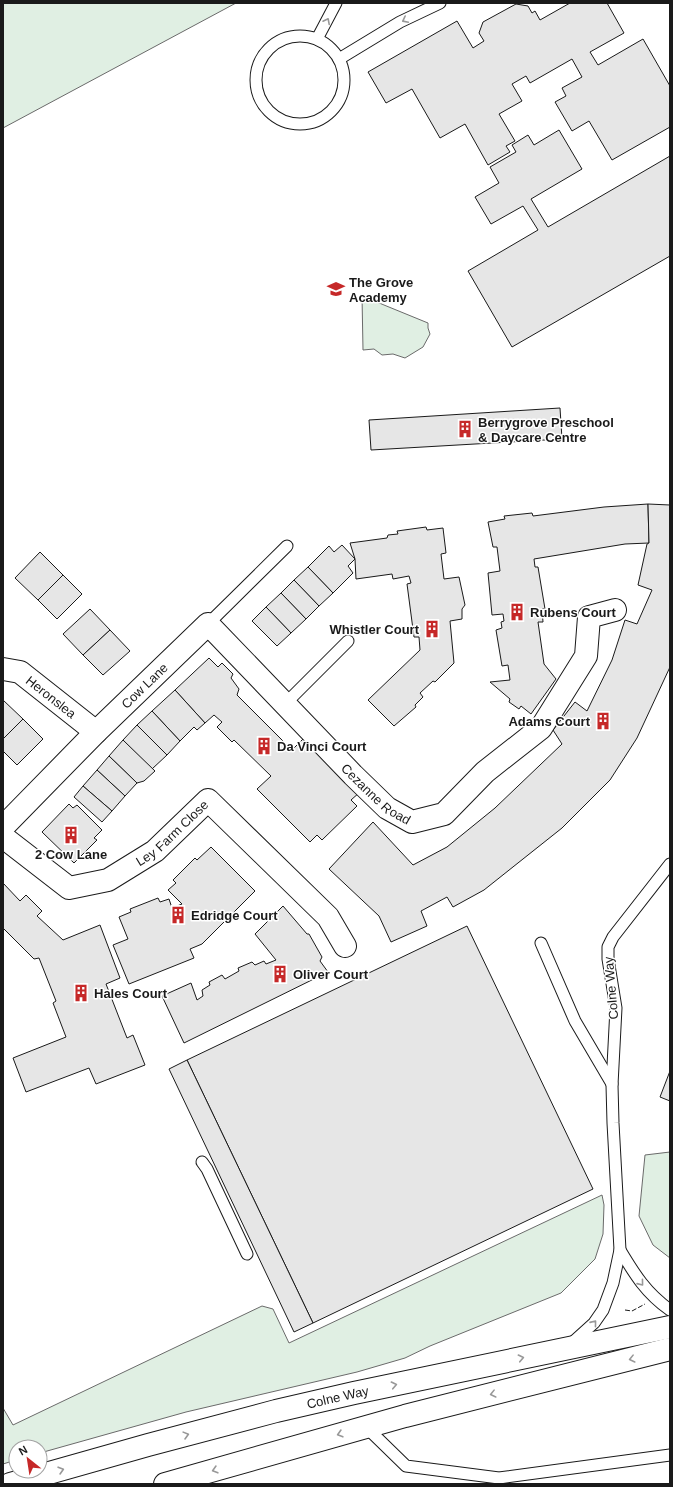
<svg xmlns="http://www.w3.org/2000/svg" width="673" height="1487" font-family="Helvetica,sans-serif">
	<rect width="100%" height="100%" fill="#fff"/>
	<!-- green -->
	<g fill="#e0efe3" stroke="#6a6a6a">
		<path d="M3,3H236L3,128Z"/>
		<path d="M362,296L428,323V328L430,334L423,347L405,358L393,354L382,355L374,349L363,350Z"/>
		<path d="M670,1152V1258L653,1245L639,1216L645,1155Z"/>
		<path d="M602,1195L604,1205L603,1234L595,1259L561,1293L430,1346L405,1358L357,1372L186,1412L40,1453V1447H16V1460L3,1464V1408L13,1425L262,1306L273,1309L289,1343Z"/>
	</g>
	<!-- building -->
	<g fill="#e6e6e6" stroke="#1a1a1a">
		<path d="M570,3H607L624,33L590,52L598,65L643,39L670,86V127L612,160L589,121L572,131L555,102L566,96L562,88L582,77L572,59L530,83L526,76L512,84L522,101L499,114L515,141L506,146L510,152L488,165L465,124L440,138L412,89L386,103L368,72L457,21L473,48L484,41L479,33L483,22L516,4L528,6L532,13L535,11L540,20Z"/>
		<path d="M559,130L582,169L531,199L548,227L670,156V256L512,347L468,271L538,230L523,206L491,224L475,197L499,183L490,167L516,152L512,145L528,135L534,145Z"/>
		<path d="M560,408L562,439L371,450L369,420Z"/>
		<path d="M648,504L649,543L625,544L534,559L535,567H538L545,609H542L543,622H538L544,664L556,679L531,714L521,706L519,709L509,702L510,699L490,682L510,680L508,665L502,666L496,630L502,628L501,622L504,621L503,614L492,615L488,573L500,571L497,547H493L488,522L505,519L504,516L532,513L533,516L604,507Z"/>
		<path d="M648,504L670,505V667L637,738L610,780L562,828L484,890L453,907L447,897L421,911L427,926L391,942L379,916L329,869L373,822L413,865L447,847L495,808L562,744L553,730L575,702L587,711L612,660L625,620L637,624L652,590L638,585L647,544L649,543Z"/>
		<path d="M426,527L427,530L443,528L446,553L441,554L444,579L459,577L465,605L462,609V619L450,621L454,663L435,682L433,681L420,693L423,697L415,705L416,707L394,726L368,700L420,650L419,637H414L407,584L411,583L409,576L393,579L392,574L356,579L355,559L350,543L387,538L388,535L398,534L397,531Z"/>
		<path d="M342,545L355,559L348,566L353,573L333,593L308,567L329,546L334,552Z"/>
		<path d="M40,552L63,575L38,600L15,578Z"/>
		<path d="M308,567L333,593L319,606L294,580Z"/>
		<path d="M63,575L82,594L57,619L38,600Z"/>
		<path d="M294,580L319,606L306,619L281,593Z"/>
		<path d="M281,593L306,619L291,633L266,607Z"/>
		<path d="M266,607L291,633L277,646L252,621Z"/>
		<path d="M90,609L110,630L83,655L63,634Z"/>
		<path d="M110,630L130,651L103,675L83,655Z"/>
		<path d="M209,658L218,667L222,663L233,674L231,678L239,689L237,695L292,750L305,737L360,792L351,800L357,806L322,840L317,835L310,842L257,789L271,776L234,740L232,742L217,727L222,722L214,715L205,723L175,690Z"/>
		<path d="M175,690L205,723L197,730L194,727L180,741L152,711Z"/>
		<path d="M3,700L23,719L3,739Z"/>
		<path d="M152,711L180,741L167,755L137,725Z"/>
		<path d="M23,719L43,739L17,765L3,751V739Z"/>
		<path d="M137,725L167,755L152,769L123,740Z"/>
		<path d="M123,740L155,771L144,781L137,783L109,756Z"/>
		<path d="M109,756L137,783L125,796L97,770Z"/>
		<path d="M97,770L125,796L112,811L83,786Z"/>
		<path d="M83,786L112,811L102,822L74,797Z"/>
		<path d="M69,804L73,808L77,805L102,830L94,838L97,840L74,863L42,832Z"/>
		<path d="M211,847L255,891L202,944L190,949L194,958L129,984L113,945L128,939L119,917L131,912L130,909L158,898L160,902L169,899L172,908L182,904L168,890L176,883L173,880L195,858L197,860Z"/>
		<path d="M3,883L20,901L26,895L42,911L37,916L63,940L100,925L120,978L106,984L127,1038L133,1035L145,1065L96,1084L89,1068L26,1092L13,1058L66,1037L53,1003L56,1001L39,958L34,959L4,929L3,930Z"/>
		<path d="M283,906L307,934H309L322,957L320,961L328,972L184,1043L162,996L191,983L197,1000L203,996L202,990L210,985L209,982L222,975L225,979L239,971L238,968L252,962L255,965L264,961L266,964L276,960L255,934Z"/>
		<path d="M467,926L593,1189L313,1323L187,1060Z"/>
		<path d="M187,1060L313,1323L294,1332L169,1069Z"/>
		<path d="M670,1071V1101L660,1097Z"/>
	</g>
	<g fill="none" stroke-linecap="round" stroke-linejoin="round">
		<!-- lane casing -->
		<g stroke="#1a1a1a" stroke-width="13">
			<g id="lane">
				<circle cx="300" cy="80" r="44"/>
				<path d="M317,39L336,3"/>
				<path d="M339,59L400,22L440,3"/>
				<path d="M208,624L287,546"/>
				<path d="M285,704L348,641"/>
				<path d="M541,943L575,1021L612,1084"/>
				<path d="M202,1162L207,1169L247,1254"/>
				<path d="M620,1250C635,1275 646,1293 670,1310"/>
				<path d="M573,1342L594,1323L603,1310L613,1283L620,1250L613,1123L612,1085L616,1008L608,959V947L613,937L670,864"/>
				<path d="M366,1427L406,1466L499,1478L670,1455"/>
			</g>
		</g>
		<!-- street casing -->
		<g stroke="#1a1a1a" stroke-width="24">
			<g id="street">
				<path id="s1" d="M3,669L20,672L96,732"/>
				<path id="s2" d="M3,827L96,732L208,624L353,775L387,808L412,822L444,814L485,772L541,728L586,656L589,617L615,610"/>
				<path id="s3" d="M3,837L69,888L108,880L155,851L208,800L328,917L345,946"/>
			</g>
		</g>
		<!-- highway casing -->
		<g stroke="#1a1a1a" stroke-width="24">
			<g id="highway">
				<path id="s4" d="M10,1484L148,1445L276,1411L354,1393L670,1327"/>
				<path d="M165,1484L405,1416L670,1349"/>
			</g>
		</g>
		<!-- lane -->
		<use href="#lane" stroke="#fff" stroke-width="11"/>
		<!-- street -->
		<use href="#street" stroke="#fff" stroke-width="22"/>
		<!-- highway -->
		<use href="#highway" stroke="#fff" stroke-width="22"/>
		<!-- fence -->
		<path stroke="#1a1a1a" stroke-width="1" stroke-dasharray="5 2" stroke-linecap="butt" d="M625,1310L632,1311L645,1304"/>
	</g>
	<!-- one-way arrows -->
	<defs><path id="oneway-chevron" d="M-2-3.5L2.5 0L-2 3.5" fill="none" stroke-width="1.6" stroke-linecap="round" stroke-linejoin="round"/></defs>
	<g stroke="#989898">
		<use href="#oneway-chevron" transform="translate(405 20) rotate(153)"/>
		<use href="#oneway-chevron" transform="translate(327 21) rotate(-63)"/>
		<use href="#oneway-chevron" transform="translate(641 1283) rotate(51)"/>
		<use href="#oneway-chevron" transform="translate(594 1323) rotate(-51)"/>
		<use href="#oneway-chevron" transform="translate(521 1358) rotate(-12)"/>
		<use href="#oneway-chevron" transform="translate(632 1359) rotate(166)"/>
		<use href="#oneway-chevron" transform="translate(394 1385) rotate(-12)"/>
		<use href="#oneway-chevron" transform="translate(493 1394) rotate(166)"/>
		<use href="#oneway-chevron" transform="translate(340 1434) rotate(164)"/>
		<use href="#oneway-chevron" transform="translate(186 1435) rotate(-15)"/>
		<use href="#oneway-chevron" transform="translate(61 1470) rotate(-16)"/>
		<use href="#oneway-chevron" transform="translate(215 1470) rotate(164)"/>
	</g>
	<!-- icons -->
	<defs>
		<g id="school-bare" transform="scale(1.38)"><path d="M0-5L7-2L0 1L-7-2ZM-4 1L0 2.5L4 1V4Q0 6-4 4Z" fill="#c62828" stroke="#fff" stroke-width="2.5" paint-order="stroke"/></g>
		<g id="building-bare" transform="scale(1.38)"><path d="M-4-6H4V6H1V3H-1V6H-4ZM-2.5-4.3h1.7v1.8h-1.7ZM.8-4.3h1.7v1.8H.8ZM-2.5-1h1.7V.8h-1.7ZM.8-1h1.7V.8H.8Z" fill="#c62828" stroke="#fff" stroke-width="2.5" paint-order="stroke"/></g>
	</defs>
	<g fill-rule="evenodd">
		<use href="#school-bare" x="336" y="289"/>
		<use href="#building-bare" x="465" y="429"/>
		<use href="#building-bare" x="517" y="612"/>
		<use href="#building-bare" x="432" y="629"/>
		<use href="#building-bare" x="603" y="721"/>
		<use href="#building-bare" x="264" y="746"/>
		<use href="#building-bare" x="71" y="835"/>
		<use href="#building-bare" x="178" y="915"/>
		<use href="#building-bare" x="280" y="974"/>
		<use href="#building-bare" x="81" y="993"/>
	</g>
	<g text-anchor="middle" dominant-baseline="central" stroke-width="3" stroke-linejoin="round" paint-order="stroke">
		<!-- poi labels -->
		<g font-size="13" font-weight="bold" fill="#1a1a1a" stroke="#fff" text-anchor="start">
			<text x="349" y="282">The Grove<tspan x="349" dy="15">Academy</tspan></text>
			<text x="478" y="422">Berrygrove Preschool<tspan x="478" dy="15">&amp; Daycare Centre</tspan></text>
			<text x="530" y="612">Rubens Court</text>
			<text x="419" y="629" text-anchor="end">Whistler Court</text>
			<text x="590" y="721" text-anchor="end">Adams Court</text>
			<text x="277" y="746">Da Vinci Court</text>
			<text x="71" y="854" text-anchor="middle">2 Cow Lane</text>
			<text x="191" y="915">Edridge Court</text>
			<text x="293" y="974">Oliver Court</text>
			<text x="94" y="993">Hales Court</text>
		</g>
		<!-- street labels -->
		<g font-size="13" fill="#1a1a1a" stroke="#fff">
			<text stroke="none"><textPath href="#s2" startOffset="200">Cow Lane</textPath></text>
			<text stroke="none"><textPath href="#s1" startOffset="57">Heronslea</textPath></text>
			<text stroke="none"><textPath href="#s2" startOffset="528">Cezanne Road</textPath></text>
			<text stroke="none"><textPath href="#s3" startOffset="203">Ley Farm Close</textPath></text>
			<text transform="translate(611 988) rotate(-95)">Colne Way</text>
			<text stroke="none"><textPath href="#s4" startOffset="339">Colne Way</textPath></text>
		</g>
	</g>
	<!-- border -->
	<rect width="673" height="1487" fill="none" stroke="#1a1a1a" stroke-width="8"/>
	<!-- north arrow -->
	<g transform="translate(28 1459) rotate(330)"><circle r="19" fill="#ffffff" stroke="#a3a3a3"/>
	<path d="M0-3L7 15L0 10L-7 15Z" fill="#c62828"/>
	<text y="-6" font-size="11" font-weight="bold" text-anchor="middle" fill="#1a1a1a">N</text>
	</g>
</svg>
